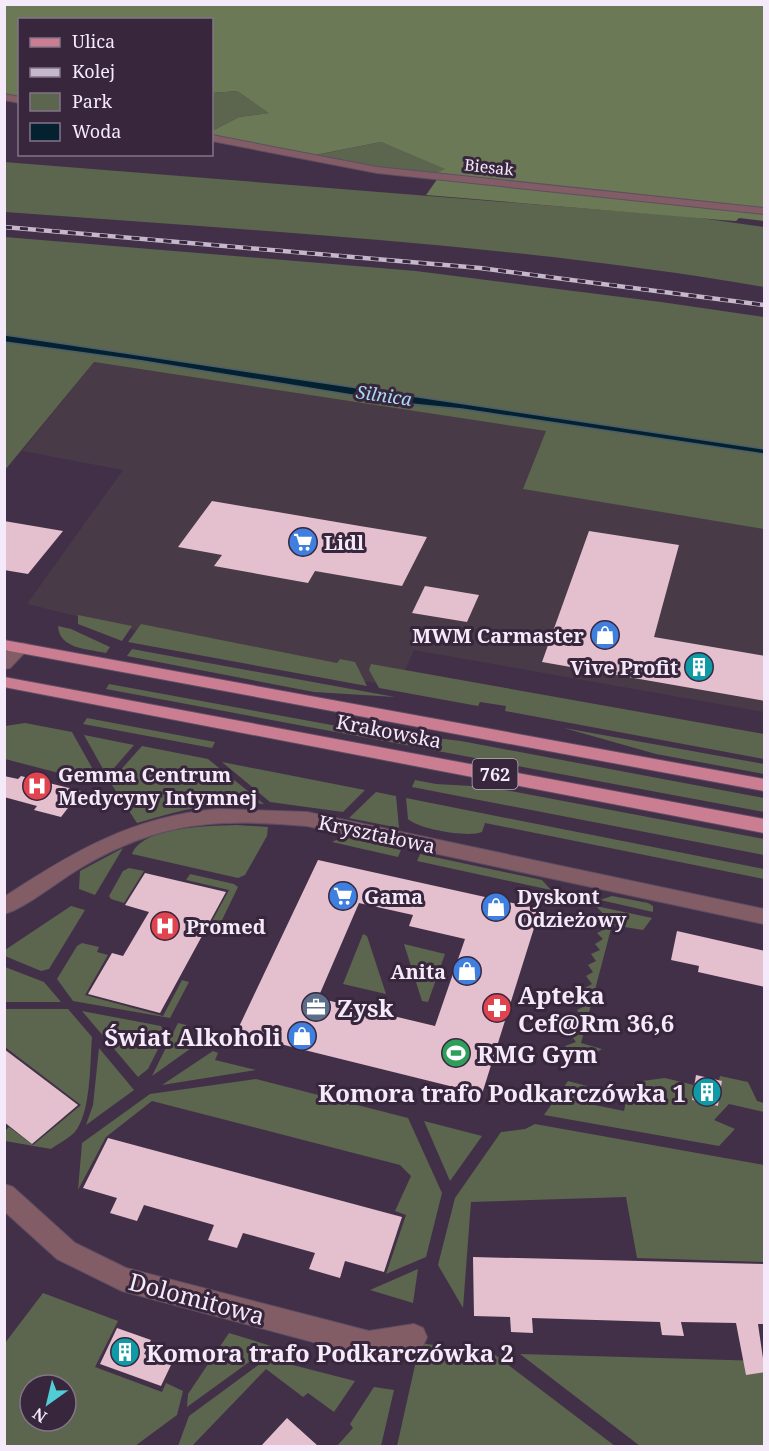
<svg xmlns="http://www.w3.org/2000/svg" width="769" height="1451" font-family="'Noto Serif',serif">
	<rect width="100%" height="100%" fill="#423048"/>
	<!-- commercial -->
	<path fill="#493a48" d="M94,362L547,431L524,488L764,528V712L414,650L405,670L511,689L506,706L285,667L27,604L123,470L22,451Z"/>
	<!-- green -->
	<g fill="#5c654e" fill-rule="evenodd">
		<path d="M237,91L270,113L239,117L212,131V93Z"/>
		<path d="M381,142L446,169L433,175L378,168L311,156Z"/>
		<path d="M4,162L693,217L764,227V287C514,244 258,231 5,212Z"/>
		<path d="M5,237L416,271L661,302L764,317V529L523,489L546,431L94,362L5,470Z"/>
		<path d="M78,615L132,626L122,641L78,624Z"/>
		<path d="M141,624L337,663L340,659L355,662L367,686L128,642Z"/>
		<path d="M58,626L71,629L110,647L106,653C88,649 59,649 58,626Z"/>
		<path d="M132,649L395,697L314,692L127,656Z"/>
		<path d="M371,664L764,734V759L505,711L506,706L480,702L478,706L379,688L369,670Z"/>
		<path d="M109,684L337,726L461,741L764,798V812L106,689Z"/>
		<path d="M87,718L215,742L212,748L83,724Z"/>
		<path d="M25,723L72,732L101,784L5,759V726Z"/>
		<path d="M564,728L764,764V774L656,754Z"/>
		<path d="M84,735L134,745L107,776Z"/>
		<path d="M142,746L208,759L264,804C221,799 179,811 137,823L110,782Z"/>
		<path d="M222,762L365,790L343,812L270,802Z"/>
		<path d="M415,780L436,784L489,787L764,839V855L412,787Z"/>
		<path d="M376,792L396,796L399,828L349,818Z"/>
		<path d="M406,798L764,869V879L485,823L482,832C469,838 418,829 408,819Z"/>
		<path d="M237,825L268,827L267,836L245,875L238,878L132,854C143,826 210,826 237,825Z"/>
		<path d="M343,837L401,850L398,857L332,842Z"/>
		<path d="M123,848L95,895L79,889L80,871Z"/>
		<path d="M420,854L542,880L551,890L417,861Z"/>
		<path d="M129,868L144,871L124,903L111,899L109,896L123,871Z"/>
		<path d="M190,874L234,884L238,887L222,920L211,923L229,890L186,880Z"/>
		<path d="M612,896L648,903L653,906V912L600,900Z"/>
		<path d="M71,906L85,910L49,969L41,971L5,956V950Z"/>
		<path d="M596,906L652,918L643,930L612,925L581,1043L602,1049C590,1058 575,1059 565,1046L576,1042L570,1034L578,1030L573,1022L582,1018L577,1010L585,1006L580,999L588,995L583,989L592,984L586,976L593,972L588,965L596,961L591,954L600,950L595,944L603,939L597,933L605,929L600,923L608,919Z"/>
		<path d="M363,934L367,936L386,994L343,984Z"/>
		<path d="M82,943L99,947L97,952L108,955L85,995L163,1016L182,980L189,982L170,1018L73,1001L57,979L77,946Z"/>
		<path d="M404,944L445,954L428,1002L422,1001Z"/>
		<path d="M5,967L44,982L61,1002H5Z"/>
		<path d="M5,1009H68L92,1037C90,1062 91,1108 77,1129C72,1137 59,1143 51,1149L5,1141V1131L9,1127L33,1145L81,1105L5,1047Z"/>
		<path d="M82,1011L161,1026L165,1035L148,1069L138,1077Z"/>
		<path d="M178,1023L186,1025V1035L197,1044L152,1076Z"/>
		<path d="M99,1048L134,1090L86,1125L93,1105Z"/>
		<path d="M213,1051L218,1053L215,1060L256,1070L162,1085Z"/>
		<path d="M720,1076L748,1082L757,1101L764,1103V1112L729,1104L714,1120L735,1129L719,1146L544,1115L568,1081L587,1086L585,1103L624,1111L627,1096L632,1097L634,1082L665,1078L694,1085L692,1100L718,1106L722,1082L719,1080Z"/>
		<path d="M256,1079L408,1118L442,1193L426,1257L386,1274L406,1215L395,1211L411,1176L400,1165L152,1101L106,1137L78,1190L82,1143L150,1094Z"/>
		<path d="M424,1121L482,1136L450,1181Z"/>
		<path d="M535,1124L764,1165V1262L637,1258L626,1197L471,1202L463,1308L438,1265L455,1198L501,1132L525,1129Z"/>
		<path d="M418,1269L413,1303L370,1290Z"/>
		<path d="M43,1293L118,1321L95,1367L162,1392L166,1383L183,1391L177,1415L135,1446H5V1343ZM30,1385H66V1421H30Z"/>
		<path d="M229,1333L271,1346L187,1407L188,1394Z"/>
		<path d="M420,1343L494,1354L615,1446H397Z"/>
		<path d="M280,1349L293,1352L285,1363L355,1381L334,1412L308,1393L303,1397L266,1369L192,1446H178L189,1416Z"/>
		<path d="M520,1354L764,1361V1446H640Z"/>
		<path d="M374,1387L394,1390L381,1446H337L353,1428L350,1424Z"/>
	</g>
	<!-- forest -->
	<path fill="#6c7956" d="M4,5H764V209L730,205L723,209L764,213V221L739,218L736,221L721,220L426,195L438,178L428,177L445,169L381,142L310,156L212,136V131L239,117L269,113L237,91L212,93V20H20L19,98L5,95Z"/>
	<!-- water -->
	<path fill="#042130" stroke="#4c5d6c" stroke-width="1.5" d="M5,335L764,449V454L462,409L401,403L143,361L5,342Z"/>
	<!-- building -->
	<g fill="#e4bfce" fill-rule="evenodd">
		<path d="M212,501L360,526L427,537L402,586L315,571L308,583L214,566L222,555L178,547Z"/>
		<path d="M4,521L63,531L28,574L4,570Z"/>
		<path d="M589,531L679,545L654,637L765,656V701L542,662Z"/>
		<path d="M425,586L479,595L467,622L412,613Z"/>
		<path d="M4,776L18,779L21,776L81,791L61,817L34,810L37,806L4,797Z"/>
		<path d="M318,860L540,909L482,1094L236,1033ZM359,903L413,915L409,926L465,939L435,1026L318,998Z"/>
		<path d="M145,873L226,892L160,1013L88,994L112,953L123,956L149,912L125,905Z"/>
		<path d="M677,931L765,951V987L698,972L699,966L671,960Z"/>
		<path d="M4,1049L78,1105L32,1144L4,1122Z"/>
		<path d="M696,1075L722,1081L718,1106L692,1100Z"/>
		<path d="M108,1138L402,1217L384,1272L345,1261L340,1278L309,1269L315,1253L243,1233L237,1248L208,1240L214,1225L144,1205L137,1221L110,1213L117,1198L83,1188Z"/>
		<path d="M473,1257L765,1264V1324H758L765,1372L746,1375L736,1323L681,1322L684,1336L662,1335L660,1322L532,1318L533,1333L511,1332L510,1317L474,1316Z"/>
		<path d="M117,1328L151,1340L144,1354L171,1365L161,1386L100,1364Z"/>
		<path d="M287,1418L318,1446H261Z"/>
	</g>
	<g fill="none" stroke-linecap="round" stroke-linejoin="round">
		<!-- street casing -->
		<g stroke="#5f4e64" stroke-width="2">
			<g id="street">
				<path d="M4,94L20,97V103L4,100Z"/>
				<path d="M212,135L377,167L764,208V214L377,173L212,141Z"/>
				<path d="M21,643L27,644L29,648L10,668L4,669V654L15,644Z"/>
				<path d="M218,809L307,812L764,909V924L307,826C220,818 160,821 82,867C61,879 26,908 4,914V897C74,851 134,816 218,809Z"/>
				<path d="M4,1184L13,1187L75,1243L126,1268L369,1331L414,1324L423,1328L427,1337L423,1346L414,1350L369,1357L122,1291L57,1259L4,1211Z"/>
			</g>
		</g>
		<!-- primary casing -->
		<g stroke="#5f4e64" stroke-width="2">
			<g id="primary">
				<path d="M4,640L764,779V791L4,650Z"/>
				<path d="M4,677L764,819V833L4,687Z"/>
			</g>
		</g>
		<!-- street -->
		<use href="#street" fill="#835d65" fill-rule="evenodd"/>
		<!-- primary -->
		<use href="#primary" fill="#cb7e91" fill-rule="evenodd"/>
		<!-- rail casing -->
		<g stroke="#c5b8ca" stroke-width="4.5">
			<path id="rail" d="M4,227L480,268L764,305"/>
		</g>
		<!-- rail -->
		<use href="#rail" stroke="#38263d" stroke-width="3" stroke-dasharray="8" stroke-linecap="butt"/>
	</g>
	<!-- icons -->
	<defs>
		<g id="supermarket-disc" transform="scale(1.5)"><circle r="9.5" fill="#3f7fe0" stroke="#38263d"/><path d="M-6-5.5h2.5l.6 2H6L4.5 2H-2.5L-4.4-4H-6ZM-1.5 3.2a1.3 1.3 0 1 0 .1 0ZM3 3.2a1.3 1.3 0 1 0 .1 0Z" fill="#fff"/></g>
		<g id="shop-disc" transform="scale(1.5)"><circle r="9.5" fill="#3f7fe0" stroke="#38263d"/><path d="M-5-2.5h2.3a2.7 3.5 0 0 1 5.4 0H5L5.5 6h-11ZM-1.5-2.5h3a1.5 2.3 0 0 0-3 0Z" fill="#fff"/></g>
		<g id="building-disc" transform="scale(1.5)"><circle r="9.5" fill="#0f9aa8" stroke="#38263d"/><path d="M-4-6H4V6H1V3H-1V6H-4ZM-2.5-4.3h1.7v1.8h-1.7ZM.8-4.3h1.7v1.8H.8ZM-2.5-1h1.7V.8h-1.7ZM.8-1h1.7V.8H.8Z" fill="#fff"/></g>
		<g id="hospital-disc" transform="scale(1.5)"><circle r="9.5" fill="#e0444e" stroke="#38263d"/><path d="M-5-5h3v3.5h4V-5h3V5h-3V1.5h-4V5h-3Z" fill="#fff"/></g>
		<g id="office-disc" transform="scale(1.5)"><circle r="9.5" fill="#5c6f8a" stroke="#38263d"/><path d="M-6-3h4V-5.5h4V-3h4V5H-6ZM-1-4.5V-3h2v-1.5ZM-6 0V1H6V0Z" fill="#fff"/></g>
		<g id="pharmacy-disc" transform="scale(1.5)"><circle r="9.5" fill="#e0444e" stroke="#38263d"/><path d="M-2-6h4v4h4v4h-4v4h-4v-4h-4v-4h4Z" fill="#fff"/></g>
		<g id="stadium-disc" transform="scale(1.5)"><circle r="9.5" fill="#2e9e5b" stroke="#38263d"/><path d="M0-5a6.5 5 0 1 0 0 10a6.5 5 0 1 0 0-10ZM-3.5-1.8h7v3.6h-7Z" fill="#fff"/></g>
	</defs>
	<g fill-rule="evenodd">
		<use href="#supermarket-disc" x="303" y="542"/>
		<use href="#shop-disc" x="605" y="635"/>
		<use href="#building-disc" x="699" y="667"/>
		<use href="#hospital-disc" x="37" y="786"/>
		<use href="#supermarket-disc" x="343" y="896"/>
		<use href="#shop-disc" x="496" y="907"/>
		<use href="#hospital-disc" x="165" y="926"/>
		<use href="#shop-disc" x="467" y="971"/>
		<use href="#office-disc" x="316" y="1007"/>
		<use href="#pharmacy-disc" x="497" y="1008"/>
		<use href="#shop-disc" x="302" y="1036"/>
		<use href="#stadium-disc" x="456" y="1053"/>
		<use href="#building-disc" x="707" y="1092"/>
		<use href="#building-disc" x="125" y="1352"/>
	</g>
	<g text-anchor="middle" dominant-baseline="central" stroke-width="6" stroke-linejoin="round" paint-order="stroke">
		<!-- far-street labels -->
		<g font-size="16" fill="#f5eaf9" stroke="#38263d">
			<text transform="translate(489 167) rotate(6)">Biesak</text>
		</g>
		<!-- far-water labels -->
		<g font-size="18" font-style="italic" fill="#a6dbf8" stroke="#38263d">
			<text transform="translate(384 395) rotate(8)">Silnica</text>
		</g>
		<!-- shield labels -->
		<rect fill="#38263d" stroke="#bcafc1" stroke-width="1.5" x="472.5" y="759" width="45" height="30" rx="4.5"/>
		<g font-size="18" font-weight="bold" fill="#f5eaf9">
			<text x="495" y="774">762</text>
		</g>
		<!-- poi labels -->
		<g font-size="20" font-weight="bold" fill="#f5eaf9" stroke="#38263d" text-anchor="start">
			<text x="324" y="542">Lidl</text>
			<text x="584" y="635" text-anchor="end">MWM Carmaster</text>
			<text x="678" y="667" text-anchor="end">Vive Profit</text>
			<text x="58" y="774">Gemma Centrum<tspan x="58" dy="23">Medycyny Intymnej</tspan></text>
			<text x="364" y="896">Gama</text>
			<text x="517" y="896">Dyskont<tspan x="517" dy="23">Odzieżowy</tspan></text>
			<text x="186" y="926">Promed</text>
			<text x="446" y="971" text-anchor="end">Anita</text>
		</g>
		<!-- street labels -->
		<g font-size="20" fill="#f5eaf9" stroke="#38263d">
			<text transform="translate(389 731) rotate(11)">Krakowska</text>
			<text transform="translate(377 834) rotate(12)">Kryształowa</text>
		</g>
		<!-- near-poi labels -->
		<g font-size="24" font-weight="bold" fill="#f5eaf9" stroke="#38263d" text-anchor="start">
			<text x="518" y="994">Apteka<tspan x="518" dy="28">Cef@Rm 36,6</tspan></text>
			<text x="337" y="1007">Zysk</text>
			<text x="281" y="1036" text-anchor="end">Świat Alkoholi</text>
			<text x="477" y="1053">RMG Gym</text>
			<text x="686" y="1092" text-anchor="end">Komora trafo Podkarczówka 1</text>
			<text x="146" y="1352">Komora trafo Podkarczówka 2</text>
		</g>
		<!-- near-street labels -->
		<g font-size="24" fill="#f5eaf9" stroke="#38263d">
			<text transform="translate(197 1298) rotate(15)">Dolomitowa</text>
		</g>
	</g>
	<!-- border -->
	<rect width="769" height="1451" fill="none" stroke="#f5eaf9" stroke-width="12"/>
	<!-- legend -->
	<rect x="18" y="18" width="195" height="138" fill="#38263d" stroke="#847488" stroke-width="1.5"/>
	<rect x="30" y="38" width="30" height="9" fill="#cb7e91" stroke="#847488" stroke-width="1.5"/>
	<text x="72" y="48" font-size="18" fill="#f5eaf9">Ulica</text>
	<rect x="30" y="68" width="30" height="9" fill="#c5b8ca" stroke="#847488" stroke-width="1.5"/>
	<text x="72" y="78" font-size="18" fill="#f5eaf9">Kolej</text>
	<rect x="30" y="93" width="30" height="18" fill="#5c654e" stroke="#847488" stroke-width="1.5"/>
	<text x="72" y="108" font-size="18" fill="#f5eaf9">Park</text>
	<rect x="30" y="123" width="30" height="18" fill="#042130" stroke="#847488" stroke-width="1.5"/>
	<text x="72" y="138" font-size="18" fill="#f5eaf9">Woda</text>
	<!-- north arrow -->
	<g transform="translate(48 1403) rotate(214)"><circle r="28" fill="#38263d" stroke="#847488" stroke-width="1.5"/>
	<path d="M0-4.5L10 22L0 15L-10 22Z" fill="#52ccd5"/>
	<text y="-9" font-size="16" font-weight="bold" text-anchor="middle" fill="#f5eaf9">N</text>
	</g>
</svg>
